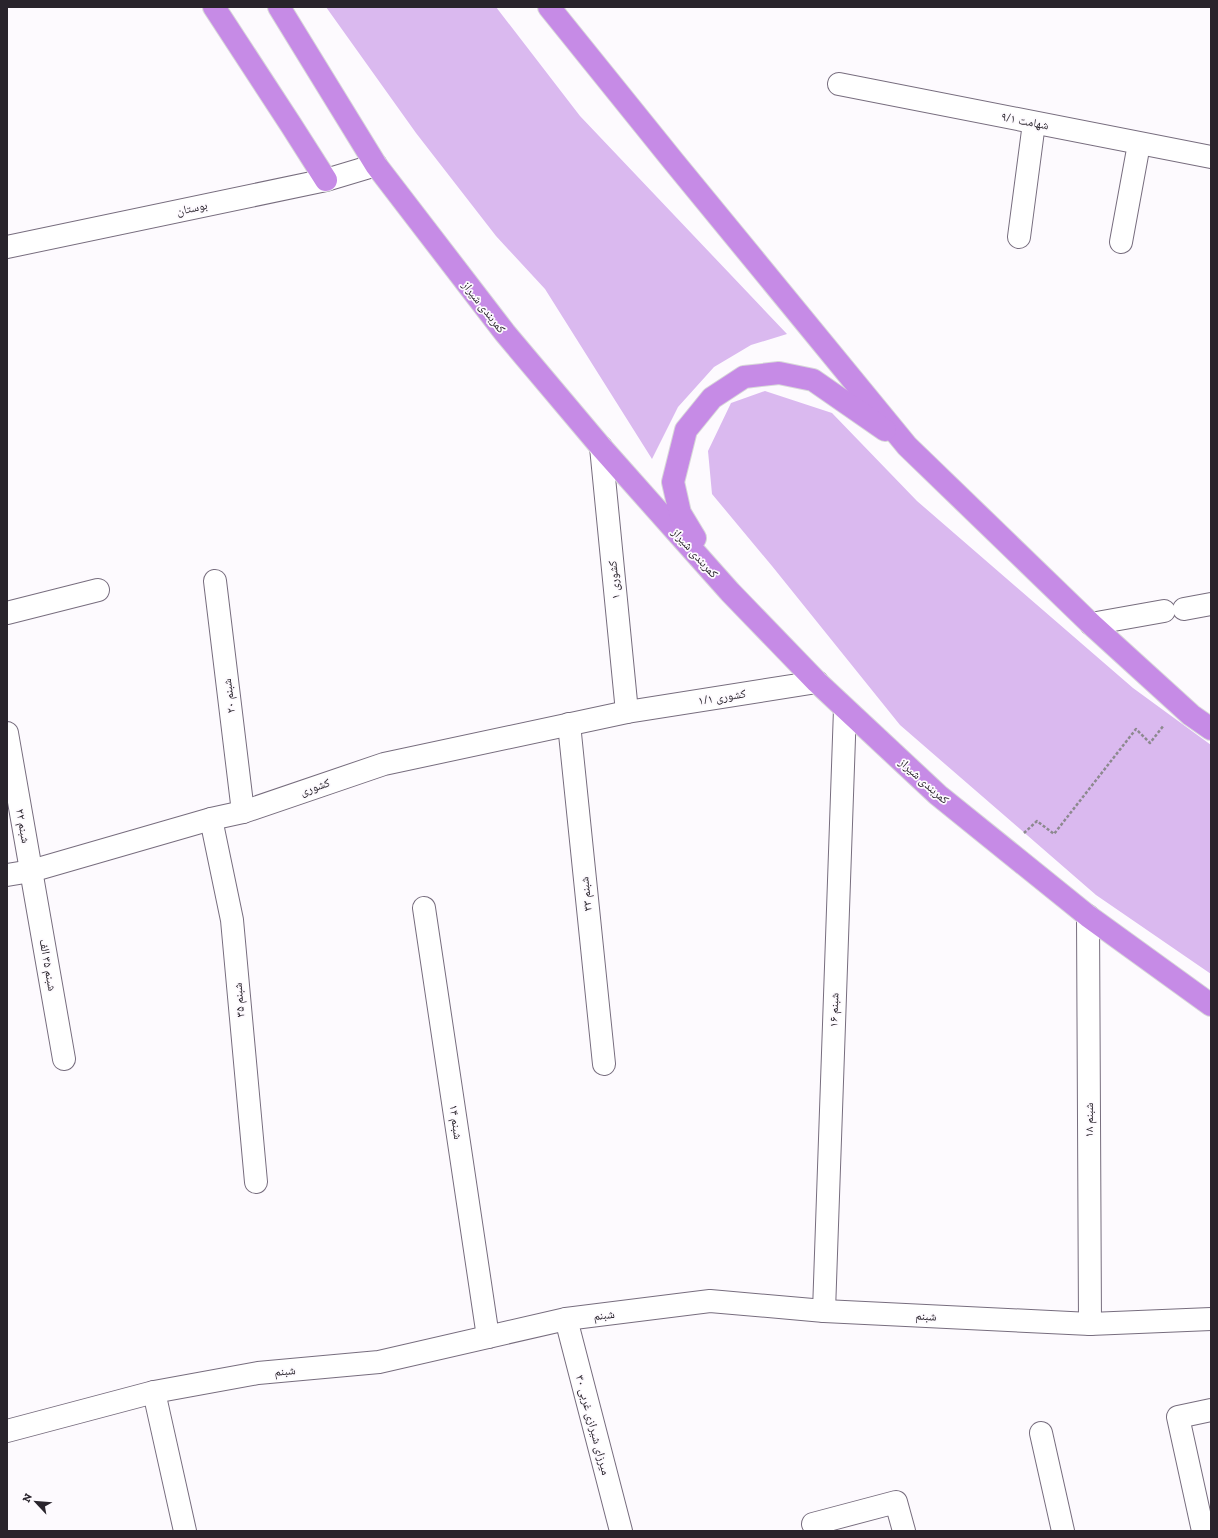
<svg xmlns="http://www.w3.org/2000/svg" width="1218" height="1538" font-family="'Zilla Slab','Noto Naskh Arabic',serif">
	<rect width="100%" height="100%" fill="#fdfafe"/>
	<!-- green -->
	<g fill="#dab9ef">
		<path d="M326,7H496L580,116L787,334L751,345L714,367L678,407L652,459L545,289L496,236L416,133Z"/>
		<path d="M765,391L832,413L917,501L1133,688L1211,745V974L1096,895L900,725L772,566L712,494L708,451L731,403Z"/>
	</g>
	<g fill="none" stroke-linecap="round" stroke-linejoin="round">
		<!-- minor casing -->
		<g stroke="#776d7e" stroke-width="24">
			<g id="minor">
				<path d="M839,84L1211,157"/>
				<path d="M1019,237L1034,123"/>
				<path d="M1121,242L1139,144"/>
				<path d="M601,447L627,712"/>
				<path d="M215,581L243,812"/>
				<path d="M1184,609L1211,604"/>
				<path d="M7,613L98,590"/>
				<path d="M1091,624L1164,611"/>
				<path d="M569,724L604,1064"/>
				<path d="M7,733L64,1059"/>
				<path d="M211,819L232,920L256,1182"/>
				<path d="M424,908L488,1337"/>
				<path d="M1088,916L1090,1324"/>
				<path d="M824,1311L845,709"/>
				<path d="M566,1319L621,1531"/>
				<path d="M154,1392L185,1531"/>
				<path d="M1041,1433L1063,1531"/>
				<path d="M813,1524L896,1502L904,1531"/>
				<path d="M1203,1531L1178,1417L1211,1410"/>
			</g>
		</g>
		<!-- tertiary casing -->
		<g stroke="#776d7e" stroke-width="24">
			<g id="tertiary">
				<path d="M7,247L326,180L376,165"/>
				<path d="M7,875L31,871L211,819L243,812L384,764L627,712L817,682"/>
				<path d="M7,1431L154,1392L258,1373L379,1362L566,1319L710,1301L824,1311L1090,1324L1211,1319"/>
			</g>
		</g>
		<!-- trunk casing -->
		<g stroke="#d8d8d9" stroke-width="24">
			<g id="trunk">
				<path d="M214,7L291,125L326,180"/>
				<path d="M279,7L376,165L505,333L601,447L730,592L817,682L938,795L1088,916L1211,1005"/>
				<path d="M549,7L674,162L907,446L1091,624L1191,715L1211,729"/>
				<path d="M695,538L680,513L673,482L686,430L712,398L744,377L779,373L813,380L885,430"/>
			</g>
		</g>
		<!-- path -->
		<path stroke="#8d898f" stroke-width="2.5" stroke-dasharray="3 2" stroke-linecap="butt" d="M1024,833L1037,821L1054,834L1136,729L1150,743L1164,725"/>
		<!-- minor -->
		<use href="#minor" stroke="#fff" stroke-width="22"/>
		<!-- tertiary -->
		<use href="#tertiary" stroke="#fff" stroke-width="22"/>
		<!-- trunk -->
		<use href="#trunk" stroke="#c68be6" stroke-width="22"/>
	</g>
	<g text-anchor="middle" dominant-baseline="central" stroke-width="3.5" stroke-linejoin="round" paint-order="stroke">
		<!-- street labels -->
		<g font-size="12" fill="#29242c" stroke="#fdfafe">
			<text transform="translate(1025 121) rotate(11)">۹/۱ شهامت</text>
			<text transform="translate(192 208) rotate(-12)">بوستان</text>
			<text transform="translate(484 307) rotate(52)">کمربندی شیراز</text>
			<text transform="translate(695 553) rotate(48)">کمربندی شیراز</text>
			<text transform="translate(614 580) rotate(-95)">۱ کشوری</text>
			<text transform="translate(229 696) rotate(-97)">۲۰ شبنم</text>
			<text transform="translate(722 697) rotate(-9)">۱/۱ کشوری</text>
			<text transform="translate(924 781) rotate(42)">کمربندی شیراز</text>
			<text transform="translate(315 787) rotate(-19)">کشوری</text>
			<text transform="translate(23 826) rotate(80)">۲۲ شبنم</text>
			<text transform="translate(586 894) rotate(-96)">۳۳ شبنم</text>
			<text transform="translate(48 965) rotate(80)">شبنم ۳۵ الف</text>
			<text transform="translate(239 1000) rotate(-95)">۳۵ شبنم</text>
			<text transform="translate(834 1010) rotate(-88)">۱۶ شبنم</text>
			<text transform="translate(1089 1120) rotate(-90)">۱۸ شبنم</text>
			<text transform="translate(456 1122) rotate(82)">۱۴ شبنم</text>
			<text transform="translate(604 1315) rotate(-7)">شبنم</text>
			<text transform="translate(926 1316) rotate(3)">شبنم</text>
			<text transform="translate(285 1371) rotate(-5)">شبنم</text>
			<text transform="translate(593 1425) rotate(75)">میرزای شیرازی غربی ۳۰</text>
		</g>
	</g>
	<!-- border -->
	<rect width="1218" height="1538" fill="none" stroke="#29242c" stroke-width="16"/>
	<!-- north arrow -->
	<g transform="translate(36 1502) rotate(296)" stroke="#fdfafe" stroke-width="3" paint-order="stroke">
	<path d="M0-3L7 15L0 10L-7 15Z" fill="#29242c"/>
	<text y="-6" font-size="11" font-weight="bold" text-anchor="middle" fill="#29242c">N</text>
	</g>
</svg>
